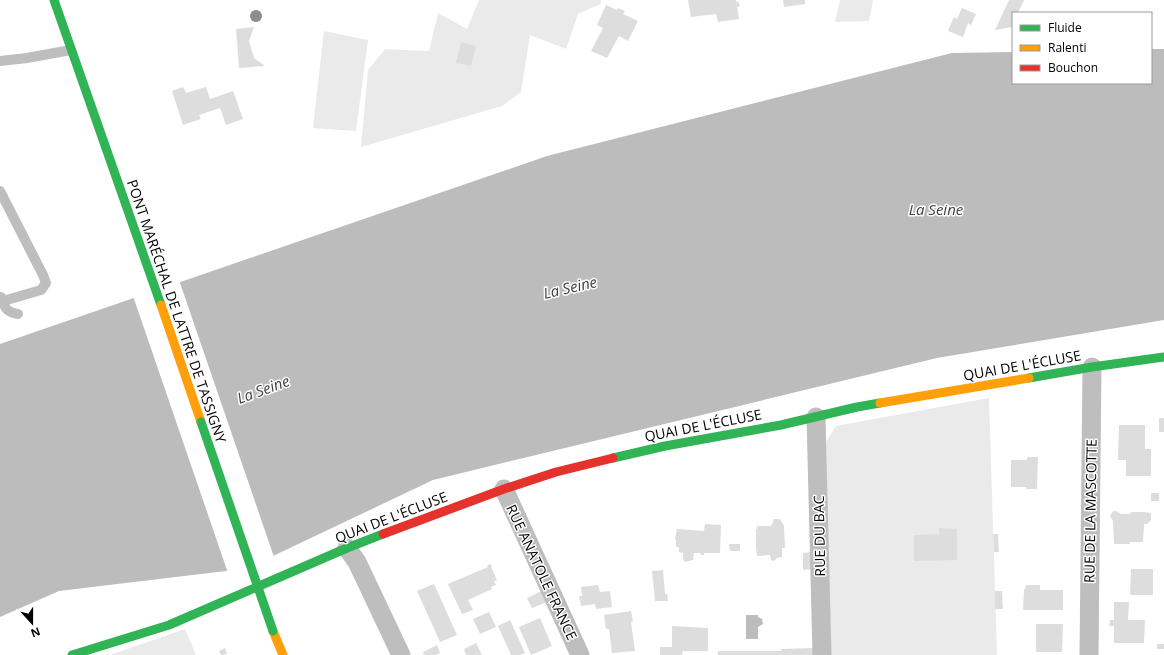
<svg xmlns="http://www.w3.org/2000/svg" width="1164" height="655" font-family="'Open Sans',sans-serif">
	<rect width="100%" height="100%" fill="#fff"/>
	<!-- green -->
	<g fill="#eaeaea">
		<path d="M479,0H601V4L578,14L566,49L530,35L521,92L502,106L361,147L368,70L385,49L429,51L438,13L467,29Z"/>
		<path d="M840,0H873L869,21L835,22Z"/>
		<path d="M324,31L368,40L356,131L313,128Z"/>
		<path d="M989,398L997,655H831L826,442L836,426Z"/>
		<path d="M185,629L196,655H110Z"/>
	</g>
	<!-- water -->
	<g fill="#bcbcbc">
		<path d="M1151,49H1164V320L937,358L433,480L273,556L226,571L59,591L0,617V344L547,156L952,53L1013,52V83H1151Z"/>
		<path d="M746,615H758V617L762,619L763,624L758,627V639H746Z"/>
	</g>
	<!-- pier -->
	<path fill="#fff" d="M179,280L274,557L228,573L133,296Z"/>
	<!-- building -->
	<g fill="#ddd">
		<path d="M688,0H736V2L738,1L740,6L737,7L739,19L718,22L716,14L691,17Z"/>
		<path d="M783,0H805V4L784,7Z"/>
		<path d="M1009,0H1024L1018,13H1013V24L1012,27L995,30Z"/>
		<path d="M606,5L617,10L618,8L625,11L623,14L638,21L628,41L619,36L607,58L591,51L603,28L597,25Z"/>
		<path d="M962,8L976,14L971,25L968,23L963,37L948,31L954,17L957,19Z"/>
		<path d="M254,27L249,41L254,58L265,66L239,68L236,29Z"/>
		<path d="M461,42L476,46L471,66L456,63Z"/>
		<path d="M183,87L186,93L206,87L210,99L233,91L243,119L226,125L220,108L199,115L201,119L183,125L172,91Z"/>
		<rect x="1159" y="418" width="5" height="14"/>
		<path d="M1119,425H1145V449H1151V476H1126V460H1118Z"/>
		<path d="M1027,457H1038L1037,489H1026V487H1011V460H1027Z"/>
		<rect x="1151" y="493" width="8" height="8"/>
		<path d="M1113,511H1116L1121,514H1130L1131,512H1144L1151,513V520L1147,524H1144L1143,542H1130V544H1114L1113,521L1110,516Z"/>
		<path d="M774,519H780L784,526L785,548H782V557L777,558L774,561L771,560L770,555L757,556L756,547V529H757V526H771Z"/>
		<path d="M705,524L721,525L720,553H704V555H701L700,553H694L693,560L685,562L683,559V553L679,552V547H676V540L675,539L677,529L704,531Z"/>
		<path d="M939,528L957,529V560L914,561V535L939,534Z"/>
		<path d="M993,534H998L999,552H994Z"/>
		<path d="M729,544H740V551H730Z"/>
		<path d="M812,552V569L803,570V553Z"/>
		<path d="M491,564L492,567H491L497,580L494,581L496,585L491,587L492,589L468,600L473,610L462,614L448,584L488,567L487,565Z"/>
		<path d="M1131,569H1153V595H1130Z"/>
		<path d="M663,570L665,594H667L668,601H655L652,571Z"/>
		<path d="M434,584L457,635L440,642L417,591Z"/>
		<path d="M598,585L600,592L610,591L612,607L596,609L595,604L581,606L579,596H582L581,587Z"/>
		<path d="M1026,585H1040V590H1063V610H1023L1024,589H1025Z"/>
		<path d="M542,591L547,602L532,608L527,598Z"/>
		<path d="M995,591H1002L1003,609H995Z"/>
		<path d="M1114,602H1129L1128,620H1145L1144,643H1114V626H1109L1110,620H1114Z"/>
		<path d="M631,611L633,621L631,622L635,651L612,653L609,629H606L604,615Z"/>
		<path d="M489,612L496,627L480,634L473,619Z"/>
		<path d="M540,618L552,646L531,655L519,627Z"/>
		<path d="M510,620L525,653L520,655H511L498,626Z"/>
		<path d="M1036,624H1063L1062,652H1036Z"/>
		<path d="M672,626L708,628V651H683L682,655H660V647H672Z"/>
		<path d="M476,643L482,655H466L464,649Z"/>
		<rect x="1157" y="644" width="7" height="5"/>
		<path d="M437,645L440,653L436,655H424L423,652Z"/>
		<path d="M225,648L227,654L221,655L219,651Z"/>
		<path d="M815,648V655H718V651H781V649Z"/>
	</g>
	<g fill="none" stroke-linecap="round" stroke-linejoin="round">
		<!-- lane -->
		<g stroke="#bebebe" stroke-width="10">
			<path d="M0,61L27,58L71,50"/>
			<path d="M0,191L43,275L46,283L41,290L3,301"/>
			<path d="M1,297C5,308 6,312 18,314"/>
		</g>
		<!-- street -->
		<g stroke="#bebebe" stroke-width="19">
			<path d="M816,417L822,655"/>
			<path d="M504,489L580,655"/>
			<path d="M347,548L357,562L401,655"/>
			<path d="M1089,655L1092,367"/>
		</g>
		<!-- fast -->
		<g stroke="#30b455" stroke-width="9">
			<path d="M54,0L161,305"/>
			<path d="M1029,378L1092,367L1164,357"/>
			<path d="M613,458L665,446L781,425L857,407L880,403"/>
			<path d="M72,655L169,625L347,548L383,534"/>
		</g>
		<!-- slow -->
		<g stroke="#ff9f0a" stroke-width="9">
			<path d="M161,305L201,422"/>
			<path d="M880,403L1029,378"/>
			<path d="M273,631L283,655"/>
		</g>
		<!-- jam -->
		<path stroke="#e5322d" stroke-width="9" d="M383,534L504,489L556,472L613,458"/>
		<!-- fast-bridge -->
		<path stroke="#30b455" stroke-width="9" d="M201,422L273,631"/>
	</g>
	<!-- trees -->
	<circle fill="#8d8d8d" cx="256" cy="16" r="6"/>
	<g text-anchor="middle" dominant-baseline="central" stroke-width="3" stroke-linejoin="round" paint-order="stroke">
		<!-- street labels -->
		<g font-size="14" fill="#000" stroke="#fff">
			<text transform="translate(177 311) rotate(71)">PONT MARÉCHAL DE LATTRE DE TASSIGNY</text>
			<text transform="translate(1022 365) rotate(-10)">QUAI DE L'ÉCLUSE</text>
			<text transform="translate(703 425) rotate(-11)">QUAI DE L'ÉCLUSE</text>
			<text transform="translate(1090 511) rotate(-89)">RUE DE LA MASCOTTE</text>
			<text transform="translate(391 517) rotate(-21)">QUAI DE L'ÉCLUSE</text>
			<text transform="translate(819 536) rotate(-91)">RUE DU BAC</text>
			<text transform="translate(542 572) rotate(65)">RUE ANATOLE FRANCE</text>
		</g>
		<!-- water labels -->
		<g font-size="15" font-style="italic" fill="#414141" stroke="#fff">
			<text x="936" y="209">La Seine</text>
			<text transform="translate(570 287) rotate(-13)">La Seine</text>
			<text transform="translate(263 389) rotate(-20)">La Seine</text>
		</g>
	</g>
	<!-- legend -->
	<rect x="1012" y="12" width="140" height="72" fill="#ffffff" stroke="#999999"/>
	<rect x="1020" y="25" width="20" height="6" fill="#30b455" stroke="#999999"/>
	<text x="1048" y="32" font-size="12" fill="#000000">Fluide</text>
	<rect x="1020" y="45" width="20" height="6" fill="#ff9f0a" stroke="#999999"/>
	<text x="1048" y="52" font-size="12" fill="#000000">Ralenti</text>
	<rect x="1020" y="65" width="20" height="6" fill="#e5322d" stroke="#999999"/>
	<text x="1048" y="72" font-size="12" fill="#000000">Bouchon</text>
	<!-- north arrow -->
	<g transform="translate(32 623) rotate(159)" stroke="#ffffff" stroke-width="3" paint-order="stroke">
	<path d="M0-3L7 15L0 10L-7 15Z" fill="#000000"/>
	<text y="-6" font-size="11" font-weight="bold" text-anchor="middle" fill="#000000">N</text>
	</g>
</svg>
